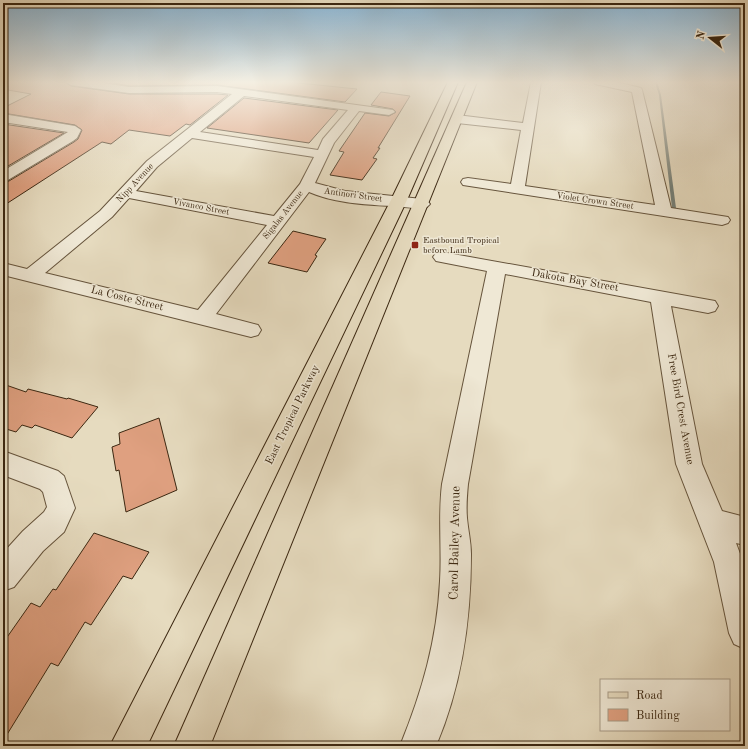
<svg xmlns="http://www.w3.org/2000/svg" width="748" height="749" font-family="'Old Standard TT',serif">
	<rect width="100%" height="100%" fill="#e6dbbf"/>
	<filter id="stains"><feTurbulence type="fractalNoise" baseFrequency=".005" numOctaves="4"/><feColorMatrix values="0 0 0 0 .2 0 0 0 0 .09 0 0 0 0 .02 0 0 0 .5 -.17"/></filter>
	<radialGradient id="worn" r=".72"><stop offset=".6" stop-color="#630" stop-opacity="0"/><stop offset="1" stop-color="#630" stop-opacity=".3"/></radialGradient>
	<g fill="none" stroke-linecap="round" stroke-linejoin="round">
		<!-- stream -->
		<path fill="#747f77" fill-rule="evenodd" d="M655,82H657L661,95L676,208L674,209L672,208L659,95Z"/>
	</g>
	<!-- building -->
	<g fill="#dfa080" stroke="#3b2711">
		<path d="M9,82H65L71,86L129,94H217L228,95L190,125L186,124L170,136L129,130L111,144L102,142L3,206V182L9,181L74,142L78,139L82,130L75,125L3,113V108L31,94L8,90Z"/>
		<path d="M109,82H289L357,89L345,102L217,85L129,86Z"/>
		<path d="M381,92L410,96L378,148H380L373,158L377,159L362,180L330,175L344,152L339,151L365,113L389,116L396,112L393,109L371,105Z"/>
		<path d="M244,98L338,110L309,143L207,128Z"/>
		<path d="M3,124L64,133L3,169Z"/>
		<path d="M293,231L326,239L315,255L317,256L307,272L268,263Z"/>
		<path d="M3,384L26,392L28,389L67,399L68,398L98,407L72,438L35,425L32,428L22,425L16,432L3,428Z"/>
		<path d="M159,418L177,490L126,512L119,470L116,471L112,447L120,444L119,433Z"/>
		<path d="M94,533L149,552L132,579L123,576L91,625L85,622L58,666L51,663L3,741V643L31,603L40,607L53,589L56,590Z"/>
	</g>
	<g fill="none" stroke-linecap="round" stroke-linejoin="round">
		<!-- minor casing -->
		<g stroke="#66543c" stroke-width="2">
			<g id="minor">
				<path d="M66,82H97L129,87L217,86L393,110L395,112L389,115L359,111L334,143L315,183L345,191L422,199L427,201L430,204L427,207L422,209C386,204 343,207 309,192L216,314L258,325L261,330L258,335L251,337L3,275V263L27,269L100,211L147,161L232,94L217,92L129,93L71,85ZM244,96L348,110L323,139L318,150L200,132ZM192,138L314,157L300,184L274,216L136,191L157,167ZM129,198L267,225L198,310L45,273L112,217Z"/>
				<path d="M531,82H541L525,186L655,205L632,92L595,84L594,82H616L641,88L642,90L671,208L728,217L730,220L728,223L722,225L463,185L461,182L463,179L468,178L511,184L521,130L457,123L451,119L457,115L523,123Z"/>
				<path d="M3,114L75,126L81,130L77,138L73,141L8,180L3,181V171L68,132L3,122Z"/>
				<path d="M442,252L715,301L718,306L715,311L708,313L671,306L702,464L722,511L745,517V545L736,543L745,567V649L734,644L729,633L714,562L676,464L651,302L505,274L468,484C467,495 466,506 467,518C468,530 471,542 471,554C471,620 462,685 436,746H400C422,692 437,640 440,581C442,549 438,517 442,484L487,271L436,261L433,257L436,253Z"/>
				<path d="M3,451L58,471L64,476L75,508L64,532L43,551L14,587L3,591V553L23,531L44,512L47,507L43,492L40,489L3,475Z"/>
			</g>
		</g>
		<!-- major casing -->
		<g stroke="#3b2711" stroke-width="2">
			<g id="major">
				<path d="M448,82H458L407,200L147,746H110L391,200Z"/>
				<path d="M467,82H477L210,746H174Z"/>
			</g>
		</g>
		<!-- minor -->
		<use href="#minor" fill="#efe8d5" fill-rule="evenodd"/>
		<!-- major -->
		<use href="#major" fill="#e6dbbf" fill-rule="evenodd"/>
	</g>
	<!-- sky -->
	<linearGradient id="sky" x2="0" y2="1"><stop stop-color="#89b6d6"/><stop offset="0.44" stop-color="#f4efe2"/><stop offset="1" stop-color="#f4efe2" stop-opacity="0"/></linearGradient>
	<rect width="748" height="187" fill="url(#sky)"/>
	<!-- markers -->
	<rect fill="#8f2418" stroke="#efe8d5" stroke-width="1.5" x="411" y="241" width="8" height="8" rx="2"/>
	<g text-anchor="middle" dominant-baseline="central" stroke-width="3" stroke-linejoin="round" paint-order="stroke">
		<!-- far-street labels -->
		<g font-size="9" fill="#3b2711" stroke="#efe8d5">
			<text transform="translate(135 183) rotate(-47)">Nipp Avenue</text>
			<text transform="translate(353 195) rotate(8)">Antinori Street</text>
			<text transform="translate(595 201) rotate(8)">Violet Crown Street</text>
			<text transform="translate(201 207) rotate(11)">Vivanco Street</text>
			<text transform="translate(283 215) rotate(-52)">Sigalas Avenue</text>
		</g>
		<!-- far-poi labels -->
		<g font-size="9" fill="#3b2711" stroke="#efe8d5" text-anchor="start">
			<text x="423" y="240">Eastbound Tropical<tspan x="423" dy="10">before Lamb</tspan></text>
		</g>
		<!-- street labels -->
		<g font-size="11" fill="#3b2711" stroke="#efe8d5">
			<text transform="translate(575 281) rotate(10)">Dakota Bay Street</text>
			<text transform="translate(127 299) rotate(14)">La Coste Street</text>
			<text transform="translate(680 409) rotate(80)">Free Bird Crest Avenue</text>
			<text transform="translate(293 415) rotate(-64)">East Tropical Parkway</text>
		</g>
		<!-- near-street labels -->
		<g font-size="13" fill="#3b2711" stroke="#efe8d5">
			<text transform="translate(455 543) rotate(-89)">Carol Bailey Avenue</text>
		</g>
	</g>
	<!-- margin -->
	<rect width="748" height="749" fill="none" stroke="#e6dbbf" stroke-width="16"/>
	<rect x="4" y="4" width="740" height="741" fill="none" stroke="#3b2711" stroke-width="2"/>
	<rect x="8" y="8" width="732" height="733" fill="none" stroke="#3b2711"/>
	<!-- legend -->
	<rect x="600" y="679" width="130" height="52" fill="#efe8d5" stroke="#a79b87"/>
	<rect x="608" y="692" width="20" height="6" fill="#e6dbbf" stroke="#a79b87"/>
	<text x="636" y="699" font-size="12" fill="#3b2711">Road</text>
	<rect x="608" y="709" width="20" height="12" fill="#dfa080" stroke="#a79b87"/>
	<text x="636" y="719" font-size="12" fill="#3b2711">Building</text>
	<!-- north arrow -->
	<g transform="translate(710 38) rotate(287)" stroke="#efe8d5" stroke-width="3" paint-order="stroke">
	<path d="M0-3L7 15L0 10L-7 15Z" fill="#3b2711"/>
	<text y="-6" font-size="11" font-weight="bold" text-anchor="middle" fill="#3b2711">N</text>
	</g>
	<rect width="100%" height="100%" filter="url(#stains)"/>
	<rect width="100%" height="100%" fill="url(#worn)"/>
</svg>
